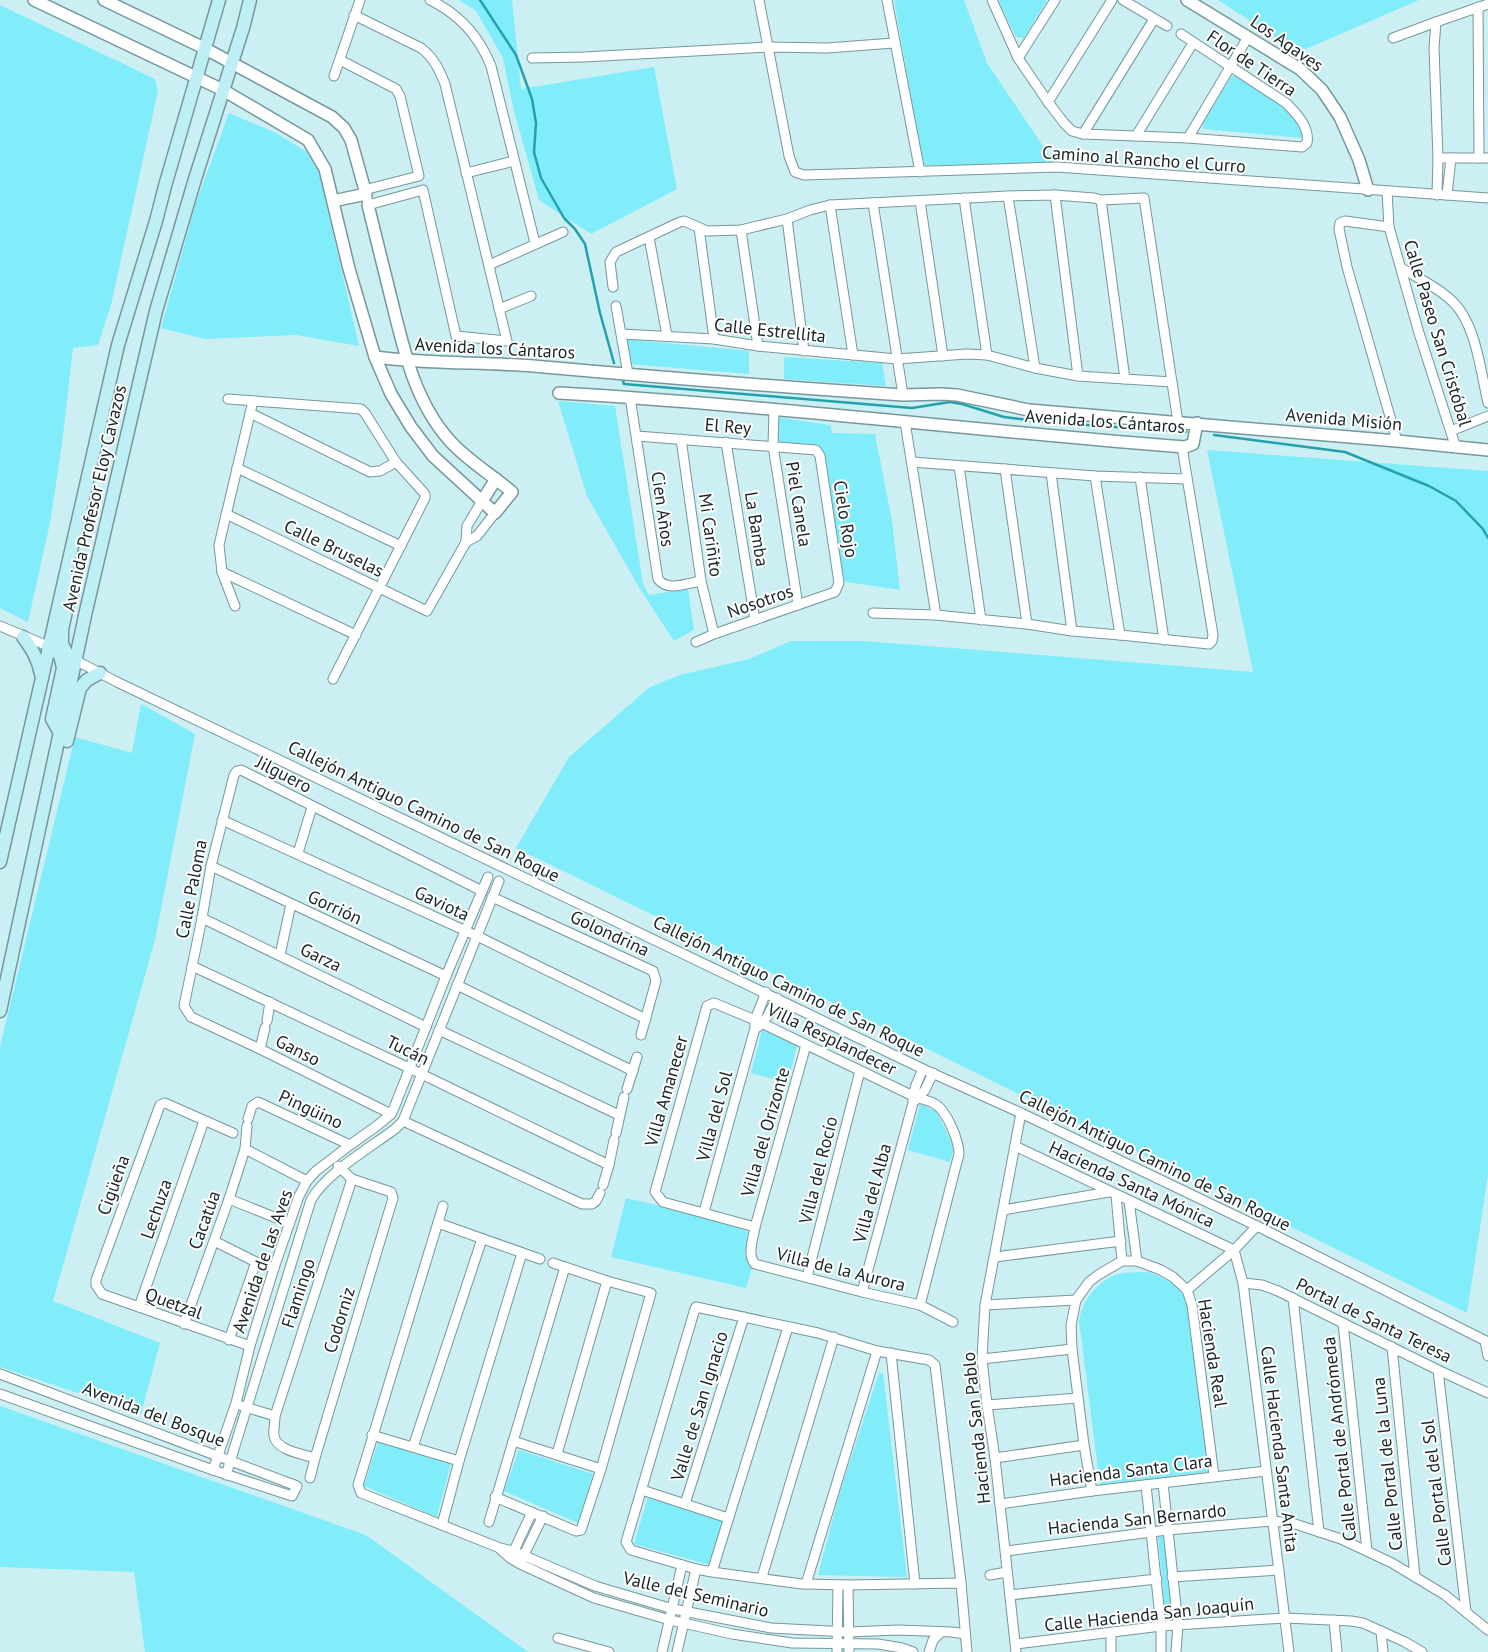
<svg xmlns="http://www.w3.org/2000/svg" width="1488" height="1652" font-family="'PT Sans',sans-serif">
	<rect width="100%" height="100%" fill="#cbeff3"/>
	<!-- green -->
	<g fill="#81ecfa">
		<path d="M459,0H512L521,89L654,67L677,189L591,234L539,200L514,111L503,58L476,11Z"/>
		<path d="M894,0H964L987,63L1057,167L923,165Z"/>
		<path d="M998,0H1047L1024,38L1016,37Z"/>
		<path d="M1218,0H1419L1299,52Z"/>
		<path d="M0,5L155,79L158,91L111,305L98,345L73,348L62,444L50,523L28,622L0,608Z"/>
		<path d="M1232,76H1237L1275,100L1293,115L1304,134L1302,138L1203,129L1202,124Z"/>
		<path d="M229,113L274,132L307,152L319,173L359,346L296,335L205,339L161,328L196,203Z"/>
		<path d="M624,339L749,351V374L628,364Z"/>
		<path d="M784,357L882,363L886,386L784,379Z"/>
		<path d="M558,401L615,406L643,584L649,595L688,589L694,630L674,641L640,589L587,496Z"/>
		<path d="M776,417L830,425L833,433L875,434L892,521L900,590L841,581L821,448L776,442Z"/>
		<path d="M1207,450L1488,471V1175L1467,1313L516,848L569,757L650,687L680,675L749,659L791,641H865L1253,672Z"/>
		<path d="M141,704L195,734L155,940L53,1301L160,1343L141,1414L0,1367V1047L75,737L132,753Z"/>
		<path d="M762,1030L797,1045L788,1083L751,1073Z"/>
		<path d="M920,1104L937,1112L954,1148L950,1162L908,1150Z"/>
		<path d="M626,1198L684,1211L739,1228L748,1232L745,1254L752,1268L746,1288L611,1257Z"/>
		<path d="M1147,1272C1169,1279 1181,1286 1189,1308L1208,1472L1100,1485L1079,1321C1082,1299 1101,1277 1123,1273C1131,1272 1139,1272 1147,1272Z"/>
		<path d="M879,1373H883L907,1577L818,1575L840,1492Z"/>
		<path d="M0,1406L366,1535L528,1652H145L134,1572L0,1567Z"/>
		<path d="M378,1442L451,1463L437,1517L364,1486Z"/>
		<path d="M519,1450L593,1474L578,1523L504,1491Z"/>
		<path d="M648,1497L724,1519L710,1565L634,1544Z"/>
		<path d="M1165,1536L1174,1622L1166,1623L1158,1537Z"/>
	</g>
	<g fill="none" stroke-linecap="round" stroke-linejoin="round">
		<!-- stream -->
		<g stroke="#25a1ae" stroke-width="2.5">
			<path d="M480,0L516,55L532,99L536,123L534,152L541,178L564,218L575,229L585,244L600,313L614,363"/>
			<path d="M623,381L624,384L912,408L950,402L962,404L1004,417L1045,422L1186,432"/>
			<path d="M1214,435L1345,452L1429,486L1456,501L1483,529L1488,538"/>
		</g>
		<!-- minor casing -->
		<g stroke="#76979c" stroke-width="11">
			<g id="minor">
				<path d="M430,0C459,14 479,36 491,66L535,243"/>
				<path d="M759,0L789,156L795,172L804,175L1057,167L1488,198"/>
				<path d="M887,0L920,172"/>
				<path d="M992,0L1018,58L1048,102L1064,123L1072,131L1083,134L1188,138L1302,147L1307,143C1310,127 1296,113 1286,103L1181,34"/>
				<path d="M1123,0L1167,26"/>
				<path d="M1488,4L1436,22L1434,48L1438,158H1488"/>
				<path d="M1478,7L1479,158"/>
				<path d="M354,15L421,48C434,58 439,69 445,84L507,341L456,336L423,190L368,205L367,198"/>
				<path d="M1393,38L1436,22"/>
				<path d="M532,58L584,57L768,47L827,48L894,43"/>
				<path d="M1018,58L1055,0"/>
				<path d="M340,60L396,89L400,96L419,176L364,190"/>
				<path d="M334,76L360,0"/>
				<path d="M1048,102L1112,0"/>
				<path d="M1083,134L1154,19"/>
				<path d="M1136,136L1193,43"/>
				<path d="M1188,138L1248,37"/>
				<path d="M466,173L514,161"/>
				<path d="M1387,191L1389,227L1419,333L1456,448"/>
				<path d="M1055,195L1094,198L1101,200L1125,379"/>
				<path d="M1437,195L1438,158"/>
				<path d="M1447,195L1451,158"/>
				<path d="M1008,196L1055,195L1078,376"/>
				<path d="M964,198L987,355"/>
				<path d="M1101,200L1144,198L1178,422"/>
				<path d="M920,201L943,356"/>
				<path d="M873,203L903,395"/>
				<path d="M830,205L853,355"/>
				<path d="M787,219L804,351"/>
				<path d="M1389,227L1345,221L1340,223L1339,229L1347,267L1397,441"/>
				<path d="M699,228L714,339"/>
				<path d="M741,230L758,346"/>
				<path d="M649,237L667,336"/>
				<path d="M489,265L563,232"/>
				<path d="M1401,268C1418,278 1439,288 1453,302C1476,324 1481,373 1488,403"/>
				<path d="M613,287L610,262L616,252L680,222L684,221L707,231L741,230L787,219L810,210L830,205L1008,196L1035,368"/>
				<path d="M616,306L628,374"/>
				<path d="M499,309L531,296"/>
				<path d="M622,334L714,339L758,346L897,359L967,354L987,355L1035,368L1078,376L1172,382"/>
				<path d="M630,397L658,579C667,592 688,583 701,581"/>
				<path d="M228,399L361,409L365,413L396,462L425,494V498L333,679"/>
				<path d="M774,409L773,446L798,605"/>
				<path d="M250,413L370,472L380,471L396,462"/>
				<path d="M905,422L936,615"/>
				<path d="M1451,431L1488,416"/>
				<path d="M637,436L816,450L820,456L839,583L835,592L714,634L696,642"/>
				<path d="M681,439L701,581L714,634"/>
				<path d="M726,442L755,620"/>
				<path d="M912,462L1095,476L1187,479"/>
				<path d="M959,466L981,620"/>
				<path d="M237,468L401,546"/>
				<path d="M1005,469L1027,624"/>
				<path d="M1051,473L1072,631"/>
				<path d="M1140,477L1164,640"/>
				<path d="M226,514L427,611L466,542L467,526L482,501"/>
				<path d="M466,542L477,536L495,513"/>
				<path d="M222,572L356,635"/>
				<path d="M235,606L222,572L219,545L253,401"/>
				<path d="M873,613L936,615L1027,624L1072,631L1120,635L1095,476"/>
				<path d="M0,626L48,646"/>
				<path d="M1120,635L1209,644L1212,641L1213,635L1182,447"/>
				<path d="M75,660L117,682L923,1069L1021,1113L1257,1226L1488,1342"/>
				<path d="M222,820L477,936L646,1019"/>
				<path d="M298,853L312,807"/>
				<path d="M211,866L446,976"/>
				<path d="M492,897L653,971L656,981L641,1035"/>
				<path d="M202,918L426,1027"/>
				<path d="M280,955L291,904"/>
				<path d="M192,966L409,1068L609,1165"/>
				<path d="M457,985L633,1071"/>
				<path d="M267,1021L270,1002"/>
				<path d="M758,1027L767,1017L777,998"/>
				<path d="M439,1030L619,1115"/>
				<path d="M806,1045L755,1227C753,1240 747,1254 755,1264L862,1292L920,1305L953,1322"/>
				<path d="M260,1049L265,1028"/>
				<path d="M627,1089L637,1057"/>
				<path d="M916,1100L925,1090L933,1073"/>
				<path d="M391,1114L260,1049L191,1017L184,1006L202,918L211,866L234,775L237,771L241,770L482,891"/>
				<path d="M248,1119L252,1106L258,1102L350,1145"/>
				<path d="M403,1121L582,1204H592L596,1201L600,1193"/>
				<path d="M233,1133L165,1103L160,1105L96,1280V1285L102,1294L250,1346"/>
				<path d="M616,1133L624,1097"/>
				<path d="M1015,1146L1234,1250L1243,1283L1289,1652"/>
				<path d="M245,1149L307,1181"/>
				<path d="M603,1185L609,1165L614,1140"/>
				<path d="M1116,1195L1122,1261"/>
				<path d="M229,1199L289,1223"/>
				<path d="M1129,1201L1137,1261"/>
				<path d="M443,1206L358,1485L361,1493L500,1548L513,1551L595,1586L673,1609L771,1628L848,1632L898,1630L952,1632L965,1634"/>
				<path d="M1003,1210L1109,1192"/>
				<path d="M704,1212L755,1028V1020L766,992"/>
				<path d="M438,1223L540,1259"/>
				<path d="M755,1227L663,1202L655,1192L707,1006L714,1003L755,1020L913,1096C920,1099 929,1100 935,1104C947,1111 959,1141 959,1154L920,1305"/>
				<path d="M214,1241L256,1262L274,1268"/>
				<path d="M995,1257L1121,1241"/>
				<path d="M807,1277L860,1071"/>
				<path d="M1243,1283L1262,1285L1278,1291L1438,1370L1488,1393"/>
				<path d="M1187,1290L1234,1250L1257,1226"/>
				<path d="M862,1292L913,1103V1096L916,1085L923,1069"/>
				<path d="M1293,1298L1319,1532"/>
				<path d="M985,1305L1076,1300"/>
				<path d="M139,1307L204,1121"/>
				<path d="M1343,1323L1367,1551"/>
				<path d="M184,1324L229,1199L245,1149L247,1126"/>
				<path d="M229,1340L256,1262"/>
				<path d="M1485,1341L1488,1356"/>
				<path d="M1392,1347L1415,1577"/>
				<path d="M877,1351L929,1360L935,1365L961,1583"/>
				<path d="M891,1353L915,1584"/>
				<path d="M982,1359L1072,1349"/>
				<path d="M1438,1370L1466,1612"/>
				<path d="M0,1374L297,1486L292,1496L213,1470L0,1394"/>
				<path d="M987,1405L1078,1398"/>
				<path d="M242,1406L275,1416"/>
				<path d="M372,1435L459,1461L442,1525"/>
				<path d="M513,1441L601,1469"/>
				<path d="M413,1447L482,1239"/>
				<path d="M557,1454L607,1281"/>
				<path d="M315,1458C303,1454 277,1451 274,1436C273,1430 275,1423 275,1416L352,1179"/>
				<path d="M995,1458L1084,1445"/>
				<path d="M459,1461L522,1253"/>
				<path d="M213,1470L236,1403L250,1346L274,1268L299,1196L307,1181L316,1171L350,1145L378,1125L391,1114L394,1108L446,976L488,877"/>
				<path d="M226,1475L311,1200C325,1174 371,1147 395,1129L403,1121L499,881"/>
				<path d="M310,1478L315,1458L393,1198L391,1192L352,1179L338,1166"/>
				<path d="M1163,1483L1178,1625L1176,1652"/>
				<path d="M1146,1485L1161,1626V1652"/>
				<path d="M642,1490L728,1518"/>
				<path d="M1092,1491L1084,1445L1072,1349L1071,1325L1076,1300L1089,1282L1098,1275L1122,1261H1137L1161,1270L1173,1277L1187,1290L1192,1305L1214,1476"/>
				<path d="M495,1497L576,1531L581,1530L601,1469L651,1293L607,1281L553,1263"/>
				<path d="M685,1504L744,1317"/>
				<path d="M1000,1504L1092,1491L1266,1471"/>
				<path d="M489,1522L565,1267"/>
				<path d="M500,1549L510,1558L520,1564L594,1598L670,1620L732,1634L792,1643L878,1644L902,1648L913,1652"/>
				<path d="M1006,1551L1167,1530L1273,1521L1292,1523L1341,1539L1392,1563L1445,1595L1488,1630"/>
				<path d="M511,1557L532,1512"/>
				<path d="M521,1561L543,1516"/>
				<path d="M712,1572L696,1569L631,1550L626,1542L694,1312L696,1307L818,1333L877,1351L806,1584H802L712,1572L788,1327"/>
				<path d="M990,1575L1007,1572"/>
				<path d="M762,1577L834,1337"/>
				<path d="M1172,1577L1279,1570"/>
				<path d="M806,1584L848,1585L961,1583L967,1652"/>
				<path d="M848,1585L849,1652"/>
				<path d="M1010,1595L1157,1579"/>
				<path d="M1334,1620L1337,1652"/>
				<path d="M1381,1631L1383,1652"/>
				<path d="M558,1638L609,1652"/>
				<path d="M1016,1644L1161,1626L1285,1618L1351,1621L1363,1623L1405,1642L1422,1652"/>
				<path d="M662,1652L682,1565"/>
				<path d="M677,1652L696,1569"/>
				<path d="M837,1652L838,1585"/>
				<path d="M929,1652L933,1640L941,1632"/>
				<path d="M1016,1652L995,1458L987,1405L982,1359L985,1305L1021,1113"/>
				<path d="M1111,1652V1633"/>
			</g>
		</g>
		<!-- tertiary casing -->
		<g stroke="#76979c" stroke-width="14">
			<g id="tertiary">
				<path d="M34,0L223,90L308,140L325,169L349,269L375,357L391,394L411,427L433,456L495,513L512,492C492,475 468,461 450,441C415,402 404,351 392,302C384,269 376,237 368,205"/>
				<path d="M104,0L204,48L332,117L344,128L351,140L366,194L333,201"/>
				<path d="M1187,0L1300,69L1322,90L1340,117L1359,160L1368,190"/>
				<path d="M375,357C427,364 480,362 533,366C656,377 780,387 903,395L941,394L957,395L1029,410L1397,441L1488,450"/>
				<path d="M559,393C768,405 976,431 1185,447L1193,444L1197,423"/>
				<path d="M482,501L496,479"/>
			</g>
		</g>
		<!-- secondary casing -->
		<g stroke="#76979c" stroke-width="15">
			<g id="secondary">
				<path d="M73,578L62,630V644L69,658L75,660"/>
				<path d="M23,637C32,649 38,659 41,674"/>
				<path d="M48,646L60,655L63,668L52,719L60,733"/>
				<path d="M67,741L80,688L87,680L100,673"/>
				<path d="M0,862L118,345L156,221L165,186L219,0"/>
				<path d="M0,1011L86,611L156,311L195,179L243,28L250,0"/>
			</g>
		</g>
		<!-- minor -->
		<use href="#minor" stroke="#fff" stroke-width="9"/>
		<!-- tertiary -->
		<use href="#tertiary" stroke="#fff" stroke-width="11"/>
		<!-- secondary -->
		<use href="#secondary" stroke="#bdeff4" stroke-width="12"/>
	</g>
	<g text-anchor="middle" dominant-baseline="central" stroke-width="4" stroke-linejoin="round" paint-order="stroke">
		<!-- street labels -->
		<g font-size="18" fill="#172526" stroke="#fff">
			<text transform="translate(1287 43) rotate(35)">Los Agaves</text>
			<text transform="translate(1252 63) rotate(34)">Flor de Tierra</text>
			<text transform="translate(1144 159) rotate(4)">Camino al Rancho el Curro</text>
			<text transform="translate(770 330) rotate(6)">Calle Estrellita</text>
			<text transform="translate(1438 333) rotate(73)">Calle Paseo San Cristóbal</text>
			<text transform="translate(495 348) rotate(3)">Avenida los Cántaros</text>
			<text transform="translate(1344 419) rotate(5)">Avenida Misión</text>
			<text transform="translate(1105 421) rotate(4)">Avenida los Cántaros</text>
			<text transform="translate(728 426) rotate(5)">El Rey</text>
			<text transform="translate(94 498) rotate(-77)">Avenida Profesor Eloy Cavazos</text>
			<text transform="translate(799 504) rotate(81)">Piel Canela</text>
			<text transform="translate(663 509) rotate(82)">Cien Años</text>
			<text transform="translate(846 519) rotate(81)">Cielo Rojo</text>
			<text transform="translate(757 529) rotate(81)">La Bamba</text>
			<text transform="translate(711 535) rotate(82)">Mi Cariñito</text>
			<text transform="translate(334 548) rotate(26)">Calle Bruselas</text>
			<text transform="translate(760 601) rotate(-19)">Nosotros</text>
			<text transform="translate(284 774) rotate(27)">Jilguero</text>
			<text transform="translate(424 811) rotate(26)">Callejón Antiguo Camino de San Roque</text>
			<text transform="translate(191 889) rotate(-79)">Calle Paloma</text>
			<text transform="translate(442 903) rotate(25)">Gaviota</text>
			<text transform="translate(335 907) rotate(25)">Gorrión</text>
			<text transform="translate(610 933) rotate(25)">Golondrina</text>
			<text transform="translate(321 957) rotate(26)">Garza</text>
			<text transform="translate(789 986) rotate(26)">Callejón Antiguo Camino de San Roque</text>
			<text transform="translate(832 1039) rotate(26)">Villa Resplandecer</text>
			<text transform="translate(298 1050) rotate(27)">Ganso</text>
			<text transform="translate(408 1050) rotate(26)">Tucán</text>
			<text transform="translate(666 1091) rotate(-74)">Villa Amanecer</text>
			<text transform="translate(311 1109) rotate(25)">Pingüino</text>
			<text transform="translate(714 1116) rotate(-75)">Villa del Sol</text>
			<text transform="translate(765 1132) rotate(-74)">Villa del Orizonte</text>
			<text transform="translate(1155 1160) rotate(26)">Callejón Antiguo Camino de San Roque</text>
			<text transform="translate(818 1170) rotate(-76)">Villa del Rocío</text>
			<text transform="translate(1132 1184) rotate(25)">Hacienda Santa Mónica</text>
			<text transform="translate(113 1185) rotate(-70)">Cigüeña</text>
			<text transform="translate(872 1193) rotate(-75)">Villa del Alba</text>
			<text transform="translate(156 1209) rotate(-71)">Lechuza</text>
			<text transform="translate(204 1220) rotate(-70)">Cacatúa</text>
			<text transform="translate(262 1261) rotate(-71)">Avenida de las Aves</text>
			<text transform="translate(841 1269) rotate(14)">Villa de la Aurora</text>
			<text transform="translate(298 1293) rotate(-72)">Flamingo</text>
			<text transform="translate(174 1303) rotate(20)">Quetzal</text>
			<text transform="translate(339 1320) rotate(-73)">Codorniz</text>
			<text transform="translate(1374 1320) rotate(26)">Portal de Santa Teresa</text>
			<text transform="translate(1213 1353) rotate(81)">Hacienda Real</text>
			<text transform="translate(699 1406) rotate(-73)">Valle de San Ignacio</text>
			<text transform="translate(154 1414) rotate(21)">Avenida del Bosque</text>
			<text transform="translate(976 1428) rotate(-96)">Hacienda San Pablo</text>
			<text transform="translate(1339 1439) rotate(-96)">Calle Portal de Andrómeda</text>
			<text transform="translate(1280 1449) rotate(83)">Calle Hacienda Santa Anita</text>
			<text transform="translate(1387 1464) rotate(-96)">Calle Portal de la Luna</text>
			<text transform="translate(1131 1470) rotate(-7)">Hacienda Santa Clara</text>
			<text transform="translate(1436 1493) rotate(-97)">Calle Portal del Sol</text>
			<text transform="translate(1137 1519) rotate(-6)">Hacienda San Bernardo</text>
			<text transform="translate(696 1594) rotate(13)">Valle del Seminario</text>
			<text transform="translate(1149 1614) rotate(-6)">Calle Hacienda San Joaquín</text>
		</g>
	</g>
</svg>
